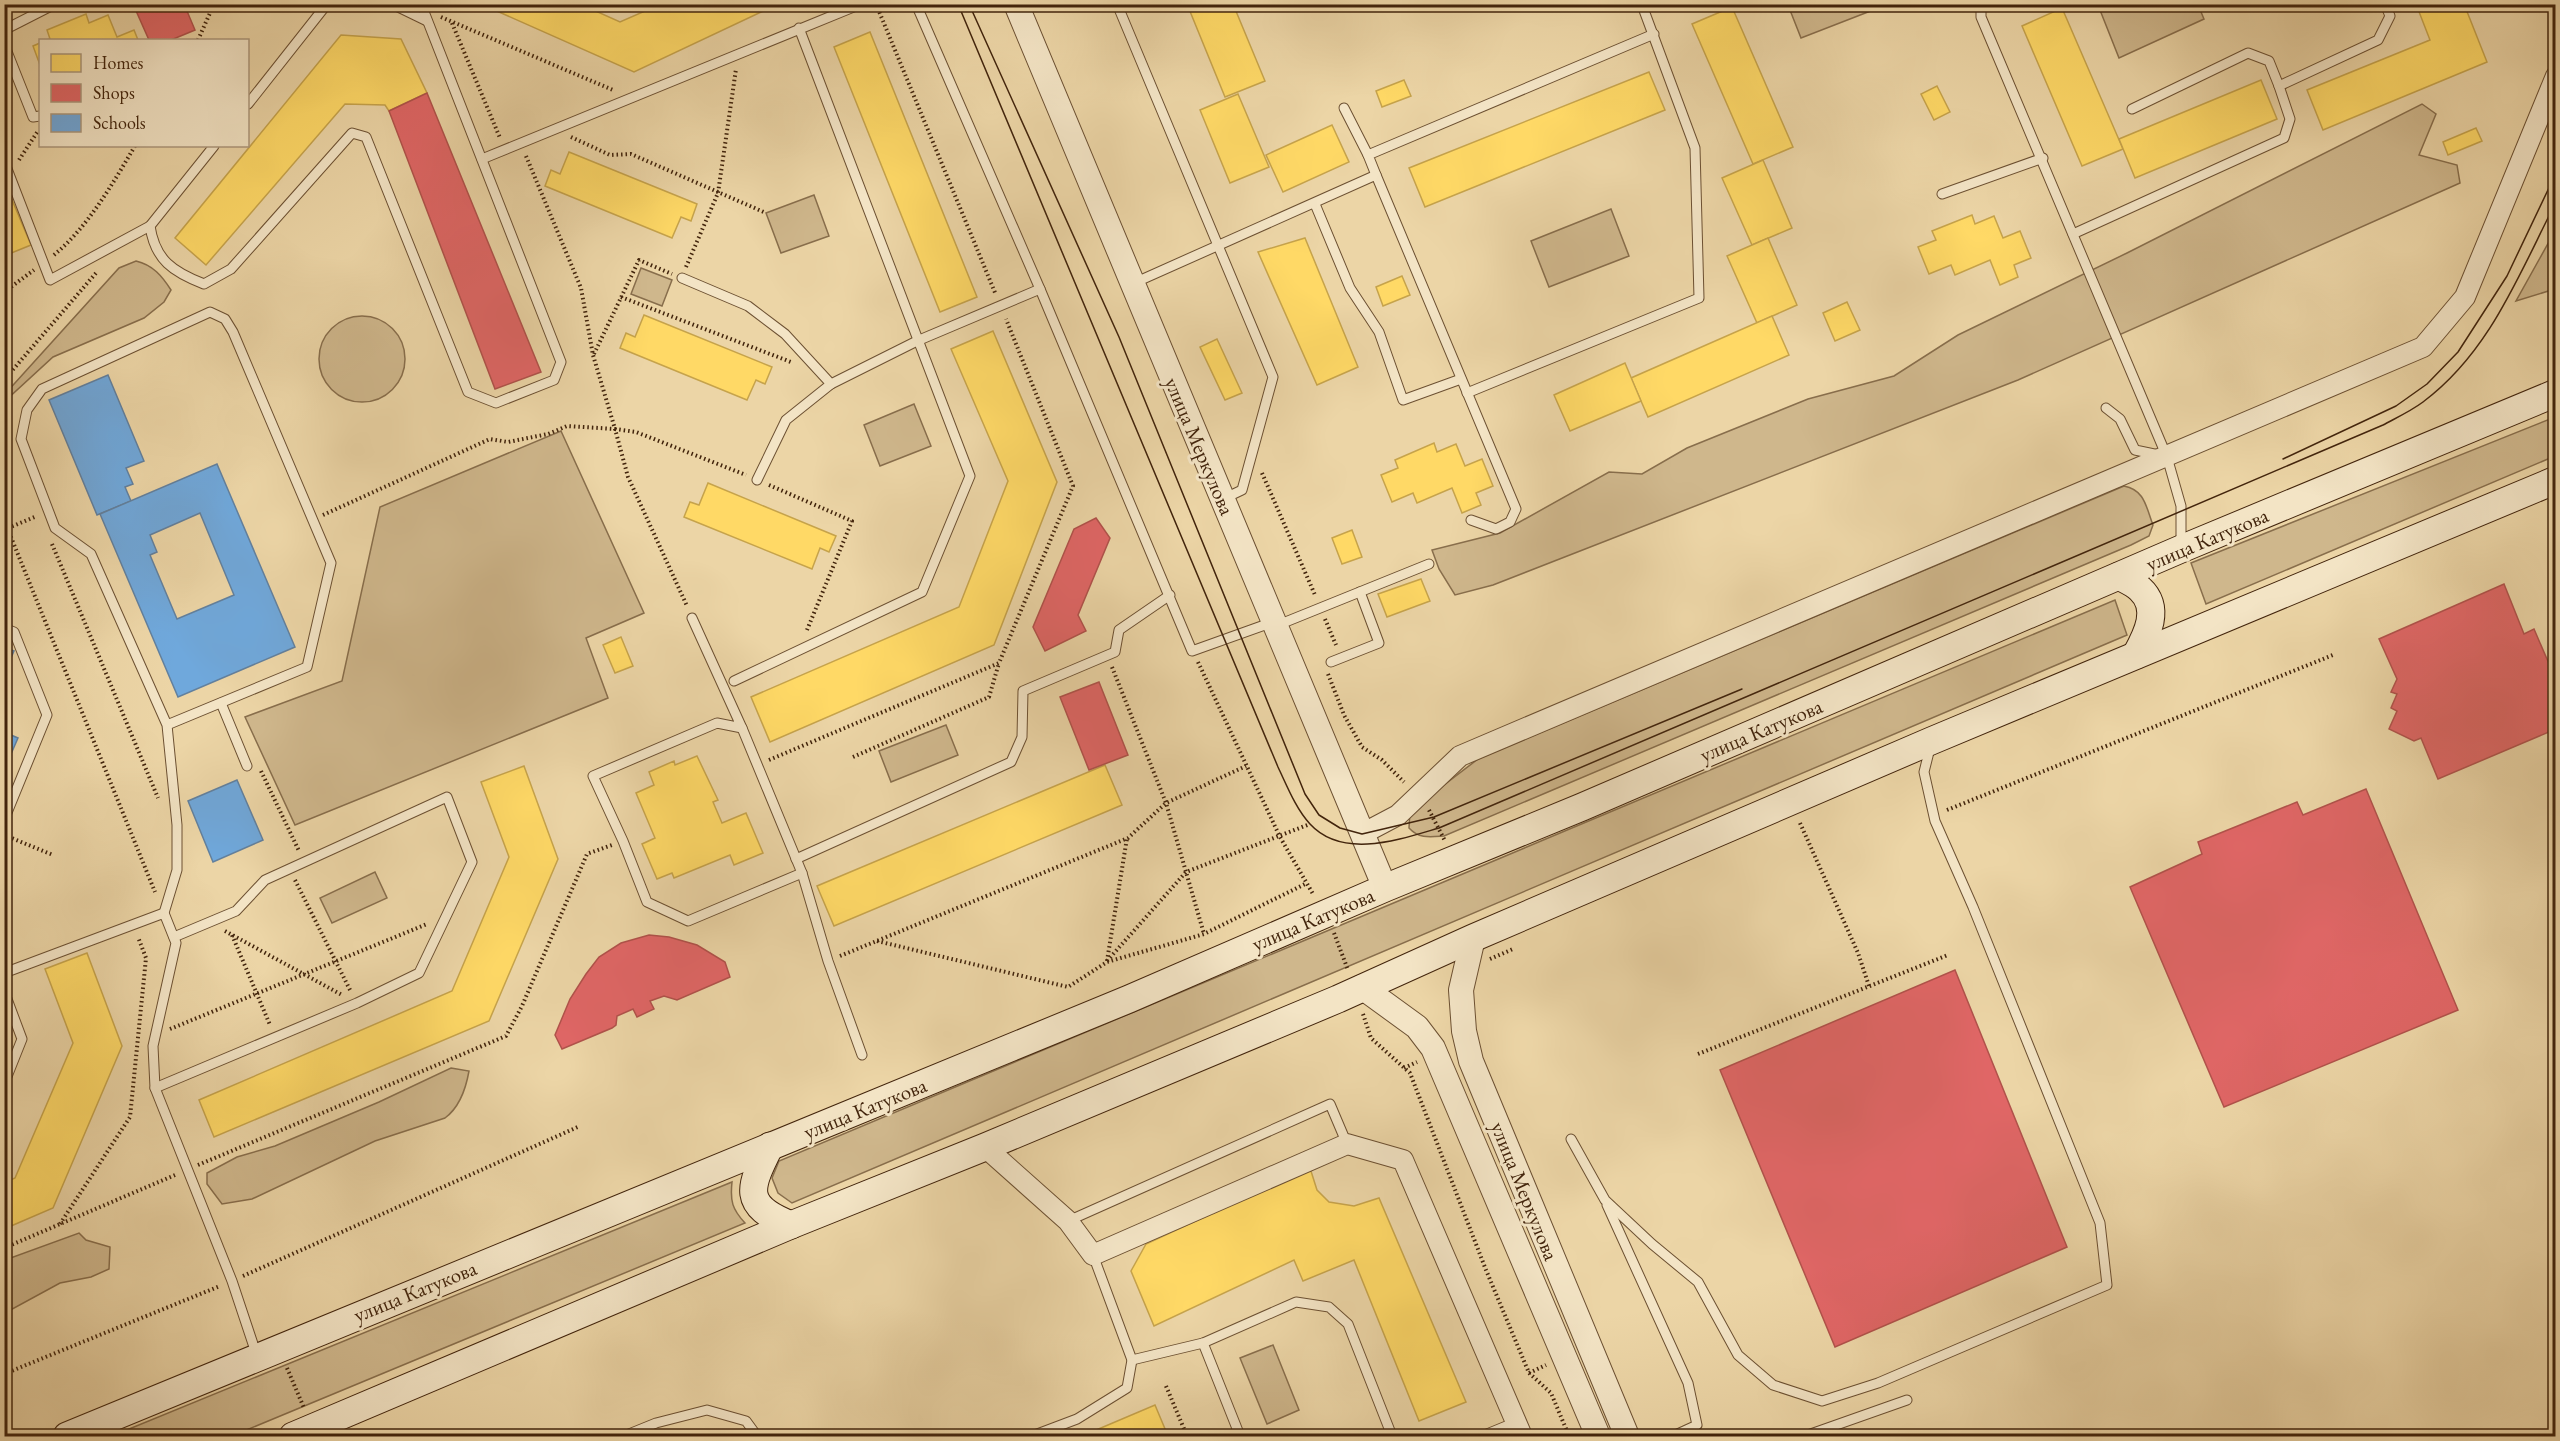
<svg xmlns="http://www.w3.org/2000/svg" width="2560" height="1441" font-family="'EB Garamond',serif">
	<rect width="100%" height="100%" fill="#ecd5a6"/>
	<filter id="stains"><feTurbulence type="fractalNoise" baseFrequency=".00333" numOctaves="4"/><feColorMatrix values="0 0 0 0 .2 0 0 0 0 .09 0 0 0 0 .02 0 0 0 .5 -.17"/></filter>
	<radialGradient id="worn" r=".72"><stop offset=".6" stop-color="#630" stop-opacity="0"/><stop offset="1" stop-color="#630" stop-opacity=".3"/></radialGradient>
	<!-- green -->
	<g fill="#cfb78c" stroke="#886e4c" stroke-width="1.5">
		<path d="M1788,5H1886L1801,38Z"/>
		<path d="M2098,5H2198L2204,19L2119,58Z"/>
		<path d="M2422,104L2436,114L2419,155L2457,165L2460,183L2018,380L1493,585L1455,595L1439,569L1432,550L1500,533L1609,472L1642,474L1687,448L1808,399L1894,376L1958,335L2127,253Z"/>
		<path d="M814,195L829,236L781,253L766,213Z"/>
		<path d="M1611,209L1629,256L1549,287L1531,241Z"/>
		<path d="M2555,231V289L2516,301Z"/>
		<path d="M136,261C153,265 162,276 171,290L164,302L144,318L53,357L5,401V394L119,268Z"/>
		<path d="M641,268L672,280L662,306L631,294Z"/>
		<circle cx="362" cy="359" r="43"/>
		<path d="M914,404L931,446L880,466L864,425Z"/>
		<path d="M2555,417V456L2206,604L2191,563Z"/>
		<path d="M561,431L644,613L586,638L608,698L295,825L245,717L342,681L380,507Z"/>
		<path d="M2124,486C2145,490 2146,507 2153,525L2149,536L2131,545L1444,836C1430,837 1419,839 1409,828L1410,811L1478,759Z"/>
		<path d="M2115,600L2127,635L792,1203L778,1193L772,1178L779,1161Z"/>
		<path d="M946,725L958,755L891,782L879,751Z"/>
		<path d="M375,872L387,898L332,923L320,898Z"/>
		<path d="M451,1068L469,1071C466,1088 460,1107 445,1118L375,1141L252,1199L222,1204L207,1184V1173L237,1157L275,1146L379,1102Z"/>
		<path d="M732,1182C730,1201 732,1209 745,1223L232,1436H112Z"/>
		<path d="M79,1233L86,1240L110,1247L109,1269L91,1277L60,1283L5,1313V1260Z"/>
		<path d="M1273,1345L1299,1410L1267,1424L1240,1358Z"/>
	</g>
	<!-- homes -->
	<g fill="#ffd966" stroke="#c6a34b" stroke-width="1.5">
		<path d="M481,4H580L620,22L661,4H778L634,72Z"/>
		<path d="M1187,4H1233L1265,81L1225,97Z"/>
		<path d="M2416,4H2464L2487,62L2323,130L2307,90L2430,40Z"/>
		<path d="M1732,7L1793,147L1753,164L1692,24Z"/>
		<path d="M2062,8L2123,149L2082,166L2022,26Z"/>
		<path d="M86,14L89,23L108,15L117,37L134,30L138,40H46L50,39L47,30Z"/>
		<path d="M870,32L977,297L940,312L834,47Z"/>
		<path d="M341,35L401,39L427,93L389,111L385,105L345,104L206,265L175,238Z"/>
		<path d="M40,43V65L33,46Z"/>
		<path d="M1649,72L1665,110L1425,207L1409,168Z"/>
		<path d="M1404,80L1411,96L1382,107L1376,91Z"/>
		<path d="M2261,80L2277,119L2135,178L2119,139Z"/>
		<path d="M1937,86L1950,112L1934,120L1921,94Z"/>
		<path d="M1238,94L1269,167L1230,183L1200,110Z"/>
		<path d="M1332,125L1349,162L1283,192L1266,155Z"/>
		<path d="M2476,128L2482,141L2448,155L2443,142Z"/>
		<path d="M569,152L697,204L691,221L681,217L672,238L545,186L551,170L560,174Z"/>
		<path d="M1763,160L1792,228L1752,245L1722,178Z"/>
		<path d="M10,195L31,245L4,256V198Z"/>
		<path d="M1972,215L1975,224L1994,216L2003,238L2020,231L2031,258L2014,265L2018,277L2000,285L1990,260L1955,275L1951,265L1929,274L1918,247L1936,240L1932,231Z"/>
		<path d="M1305,238L1358,367L1317,385L1258,252Z"/>
		<path d="M1768,238L1797,305L1757,323L1727,256Z"/>
		<path d="M1402,276L1410,295L1383,306L1376,287Z"/>
		<path d="M1847,302L1860,330L1835,341L1823,313Z"/>
		<path d="M644,315L772,367L765,384L756,380L747,400L620,348L626,333L635,337Z"/>
		<path d="M1772,316L1789,355L1648,417L1631,378Z"/>
		<path d="M993,331L1057,482L994,645L770,742L751,697L959,607L1008,481L951,349Z"/>
		<path d="M1217,339L1242,393L1225,400L1200,347Z"/>
		<path d="M1625,363L1641,401L1570,431L1554,395Z"/>
		<path d="M1434,443L1437,452L1456,444L1465,466L1482,459L1493,486L1476,493L1481,505L1462,513L1452,488L1417,503L1413,493L1392,502L1381,475L1398,468L1395,460Z"/>
		<path d="M708,483L836,536L829,552L820,548L812,569L684,517L690,502L699,505Z"/>
		<path d="M1352,530L1362,557L1342,564L1332,538Z"/>
		<path d="M1421,579L1430,601L1387,617L1378,594Z"/>
		<path d="M621,637L633,666L615,673L603,645Z"/>
		<path d="M697,756L718,800L713,802L722,823L746,813L763,853L734,865L730,855L674,878L672,873L657,879L642,844L655,838L636,793L654,785L649,772L674,761L675,765Z"/>
		<path d="M1105,765L1122,805L834,926L817,886Z"/>
		<path d="M524,766L558,859L489,1021L214,1137L199,1100L452,991L509,857L481,782Z"/>
		<path d="M87,953L122,1046L53,1208L4,1229V1183L15,1178L73,1043L45,969Z"/>
		<path d="M1310,1168L1317,1190L1329,1202L1354,1206L1379,1198L1466,1402L1419,1421L1354,1260L1303,1281L1294,1260L1154,1326L1131,1271L1146,1244Z"/>
		<path d="M1155,1405L1168,1436H1082Z"/>
	</g>
	<!-- shops -->
	<g fill="#e06666" stroke="#b1524b" stroke-width="1.5">
		<path d="M133,4H184L195,30L171,40H149Z"/>
		<path d="M427,93L541,372L495,389L389,111Z"/>
		<path d="M1096,518L1110,538L1078,615L1086,631L1045,651L1033,627L1074,529Z"/>
		<path d="M2504,584L2524,634L2534,629L2556,680V729L2438,779L2421,738L2414,741L2389,729L2397,711L2391,708L2397,694L2391,692L2397,679L2379,639Z"/>
		<path d="M1099,682L1128,755L1089,770L1060,697Z"/>
		<path d="M2366,789L2458,1010L2224,1107L2130,887L2202,854L2198,842L2297,802L2303,815Z"/>
		<path d="M649,935L669,937L697,945L725,962L730,977L677,1000L664,996L650,1001L654,1009L637,1017L633,1009L617,1016L616,1025L612,1028L562,1049L555,1035L570,999L586,974L599,957L621,943Z"/>
		<path d="M1955,970L2067,1247L1835,1347L1720,1070Z"/>
	</g>
	<!-- schools -->
	<g fill="#6fa8dc" stroke="#62809e" stroke-width="1.5" fill-rule="evenodd">
		<path d="M108,375L144,461L126,468L133,484L125,487L131,501L97,515L49,400Z"/>
		<path d="M217,464L295,647L178,697L100,514ZM200,513L234,595L177,619L150,555L157,552L150,535Z"/>
		<path d="M4,647L14,651L4,674Z"/>
		<path d="M4,732L18,738L4,770Z"/>
		<path d="M237,780L263,840L213,862L188,801Z"/>
	</g>
	<g fill="none" stroke-linecap="round" stroke-linejoin="round">
		<!-- service casing -->
		<g stroke="#6c5032" stroke-width="11">
			<g id="service">
				<path d="M392,4L427,21"/>
				<path d="M916,4L1040,289L1192,651L1273,622"/>
				<path d="M1117,4L1273,377L1242,490L1223,499"/>
				<path d="M1981,4V17L2167,457L2181,506V547"/>
				<path d="M4,30L55,4"/>
				<path d="M4,44L33,117L40,116"/>
				<path d="M248,104L327,4"/>
				<path d="M1344,108L1368,155"/>
				<path d="M2132,109L2248,53L2269,61L2279,86"/>
				<path d="M482,159L861,4"/>
				<path d="M4,161L50,280L150,226L214,146"/>
				<path d="M1376,175L1368,155L1654,34"/>
				<path d="M1942,194L2043,158"/>
				<path d="M1315,204L1350,288L1379,332L1403,400L1461,379"/>
				<path d="M150,226C155,260 173,272 204,284L231,269L352,133L366,137L468,392L496,403L554,380L561,362L421,4"/>
				<path d="M2073,234L2284,138L2290,119L2279,86L2378,40L2390,16L2385,4"/>
				<path d="M682,278L748,306L785,334L831,384L917,341L1040,289"/>
				<path d="M1134,283L1376,175L1516,509L1510,522L1496,529L1471,520"/>
				<path d="M1467,393L1699,298L1695,148L1642,5L1644,4"/>
				<path d="M2106,408L2120,419L2135,450L2159,455"/>
				<path d="M757,480L786,420L831,384"/>
				<path d="M692,618L742,728L717,723L593,776L623,841L647,902L688,921L802,873"/>
				<path d="M1278,625L1429,564"/>
				<path d="M4,628L14,632L47,715L4,820"/>
				<path d="M1331,662L1379,643L1360,592"/>
				<path d="M734,681L922,592L970,476L799,28"/>
				<path d="M221,703L247,766"/>
				<path d="M742,728L802,873L828,961L862,1055"/>
				<path d="M796,859L1011,762L1022,737L1023,691L1115,652L1119,630L1170,595"/>
				<path d="M164,913L177,870V825L167,725L91,554L55,528L21,439L27,410L42,389L210,312L225,319L233,332L331,563L307,667L167,725"/>
				<path d="M4,973L164,913L176,943L153,1046L155,1088L232,1281L257,1356"/>
				<path d="M4,991L22,1039L4,1084"/>
				<path d="M155,1088L357,1003L419,973L472,862L447,797L265,880L236,911L174,937"/>
				<path d="M1571,1139L1605,1200L1652,1244L1698,1282L1738,1355L1773,1385L1822,1401L1878,1383L2107,1285L2100,1223L1973,907L1935,821L1924,772L1930,748"/>
				<path d="M1607,1205L1688,1383L1697,1425L1673,1436"/>
				<path d="M1068,1221L1330,1104L1347,1144"/>
				<path d="M1203,1343L1240,1436"/>
				<path d="M1132,1360L1203,1343L1296,1302L1329,1307L1348,1324L1392,1436"/>
				<path d="M624,1436L656,1423L707,1410L746,1421L757,1436"/>
				<path d="M1032,1436L1077,1419L1127,1388L1132,1360L1093,1255"/>
				<path d="M1482,1436L1516,1422"/>
				<path d="M1805,1436L1907,1400"/>
			</g>
		</g>
		<!-- minor casing -->
		<g stroke="#6c5032" stroke-width="22">
			<g id="minor">
				<path d="M1362,834L1398,815L1460,756L2423,347L2465,297L2556,76"/>
				<path d="M985,1147L1068,1221L1093,1255L1347,1144L1403,1160L1522,1436"/>
			</g>
		</g>
		<!-- tertiary casing -->
		<g stroke="#6c5032" stroke-width="26">
			<g id="tertiary">
				<path d="M1016,4L1385,888"/>
				<path d="M1473,938L1461,990L1464,1031L1471,1061L1627,1436"/>
				<path d="M1362,987L1417,1027L1433,1048L1598,1436"/>
			</g>
		</g>
		<!-- secondary casing -->
		<g stroke="#42240c" stroke-width="29">
			<g id="secondary">
				<path d="M2119,576C2126,580 2134,583 2140,589C2161,608 2147,635 2136,655"/>
				<path d="M770,1146C749,1188 741,1205 791,1225"/>
				<path d="M67,1436L1129,999L1385,888L1582,807L2181,549L2556,393"/>
				<path d="M293,1436L791,1225L985,1147L1338,999L1473,938L1931,741L2556,480"/>
			</g>
		</g>
		<!-- path -->
		<g stroke="#42240c" stroke-width="4" stroke-dasharray="1.5 3" stroke-linecap="butt">
			<path d="M876,4L996,295"/>
			<path d="M441,17L613,90"/>
			<path d="M452,23L500,138"/>
			<path d="M198,40L214,4"/>
			<path d="M571,137L610,155L631,154L766,213"/>
			<path d="M526,156L581,288L593,355L615,429L636,432L746,475"/>
			<path d="M19,160L38,131"/>
			<path d="M54,255C88,227 113,183 135,146"/>
			<path d="M686,267L718,193L736,69"/>
			<path d="M4,292L34,270"/>
			<path d="M621,297L791,362"/>
			<path d="M594,354L639,260L672,274"/>
			<path d="M4,380L96,273"/>
			<path d="M1262,473L1315,595"/>
			<path d="M769,485L852,521L807,630"/>
			<path d="M323,515L490,439L508,442L548,434L567,426L615,429L628,477L687,606"/>
			<path d="M4,520L155,892"/>
			<path d="M8,528L37,516"/>
			<path d="M52,544L158,798"/>
			<path d="M1325,619L1336,645"/>
			<path d="M1198,662L1280,837L1313,894"/>
			<path d="M1112,667L1166,803L1204,934"/>
			<path d="M1328,674L1344,715L1362,747L1382,760L1404,782"/>
			<path d="M853,757L989,697L999,663"/>
			<path d="M769,760L999,663L1073,486L1006,319"/>
			<path d="M261,771L299,851"/>
			<path d="M1429,810L1445,841"/>
			<path d="M1947,810L2333,655"/>
			<path d="M1800,823L1858,953L1869,986"/>
			<path d="M4,835L53,855"/>
			<path d="M295,880L351,992"/>
			<path d="M225,931L342,995"/>
			<path d="M1334,933L1348,970"/>
			<path d="M232,935L270,1025"/>
			<path d="M877,941L1068,987L1107,962L1204,934L1307,883"/>
			<path d="M840,956L1128,838L1166,803L1246,766"/>
			<path d="M1490,959L1513,949"/>
			<path d="M1107,961L1186,872L1310,824"/>
			<path d="M1107,961L1127,838"/>
			<path d="M1363,1014L1371,1038L1410,1073L1486,1270L1529,1373L1551,1393L1569,1436"/>
			<path d="M170,1029L427,924"/>
			<path d="M1698,1054L1948,955"/>
			<path d="M1404,1068L1417,1062"/>
			<path d="M198,1165L506,1036L522,1006L587,854L612,845"/>
			<path d="M60,1224L130,1117L146,958L138,937"/>
			<path d="M4,1248L175,1175"/>
			<path d="M243,1276L580,1126"/>
			<path d="M287,1368L304,1408"/>
			<path d="M1529,1373L1546,1365"/>
			<path d="M4,1374L220,1286"/>
			<path d="M1166,1386L1187,1436"/>
		</g>
		<!-- service -->
		<use href="#service" stroke="#f3e4c5" stroke-width="9"/>
		<!-- minor -->
		<use href="#minor" stroke="#f3e4c5" stroke-width="20"/>
		<!-- tertiary -->
		<use href="#tertiary" stroke="#f3e4c5" stroke-width="24"/>
		<!-- secondary -->
		<use href="#secondary" stroke="#f3e4c5" stroke-width="27"/>
		<!-- tram -->
		<g stroke="#42240c" stroke-width="1.5">
			<path d="M958,4L1278,767C1287,786 1296,809 1310,824C1343,860 1401,839 1439,828L2383,425C2396,418 2411,411 2423,402C2490,352 2519,274 2556,202"/>
			<path d="M969,4L1119,337L1305,794L1319,815L1340,828L1362,834L1434,817L1742,689"/>
			<path d="M2283,459L2396,406L2427,384L2458,352L2507,276L2556,173"/>
		</g>
	</g>
	<g text-anchor="middle" dominant-baseline="central" stroke-width="6" stroke-linejoin="round" paint-order="stroke">
		<!-- street labels -->
		<g font-size="21" fill="#42240c" stroke="#f3e4c5">
			<text transform="translate(1200 446) rotate(67)">улица Меркулова</text>
			<text transform="translate(2207 539) rotate(-23)">улица Катукова</text>
			<text transform="translate(1761 730) rotate(-23)">улица Катукова</text>
			<text transform="translate(1313 919) rotate(-23)">улица Катукова</text>
			<text transform="translate(865 1108) rotate(-22)">улица Катукова</text>
			<text transform="translate(1525 1191) rotate(68)">улица Меркулова</text>
			<text transform="translate(415 1291) rotate(-22)">улица Катукова</text>
		</g>
	</g>
	<!-- margin -->
	<rect width="2560" height="1441" fill="none" stroke="#ecd5a6" stroke-width="24"/>
	<rect x="6" y="6" width="2548" height="1429" fill="none" stroke="#42240c" stroke-width="3"/>
	<rect x="12" y="12" width="2536" height="1417" fill="none" stroke="#42240c" stroke-width="1.5"/>
	<!-- legend -->
	<rect x="39" y="39" width="210" height="108" fill="#f3e4c5" stroke="#ac977b" stroke-width="1.5"/>
	<rect x="51" y="54" width="30" height="18" fill="#ffd966" stroke="#ac977b" stroke-width="1.5"/>
	<text x="93" y="69" font-size="18" fill="#42240c">Homes</text>
	<rect x="51" y="84" width="30" height="18" fill="#e06666" stroke="#ac977b" stroke-width="1.5"/>
	<text x="93" y="99" font-size="18" fill="#42240c">Shops</text>
	<rect x="51" y="114" width="30" height="18" fill="#6fa8dc" stroke="#ac977b" stroke-width="1.5"/>
	<text x="93" y="129" font-size="18" fill="#42240c">Schools</text>
	<rect width="100%" height="100%" filter="url(#stains)"/>
	<rect width="100%" height="100%" fill="url(#worn)"/>
</svg>
